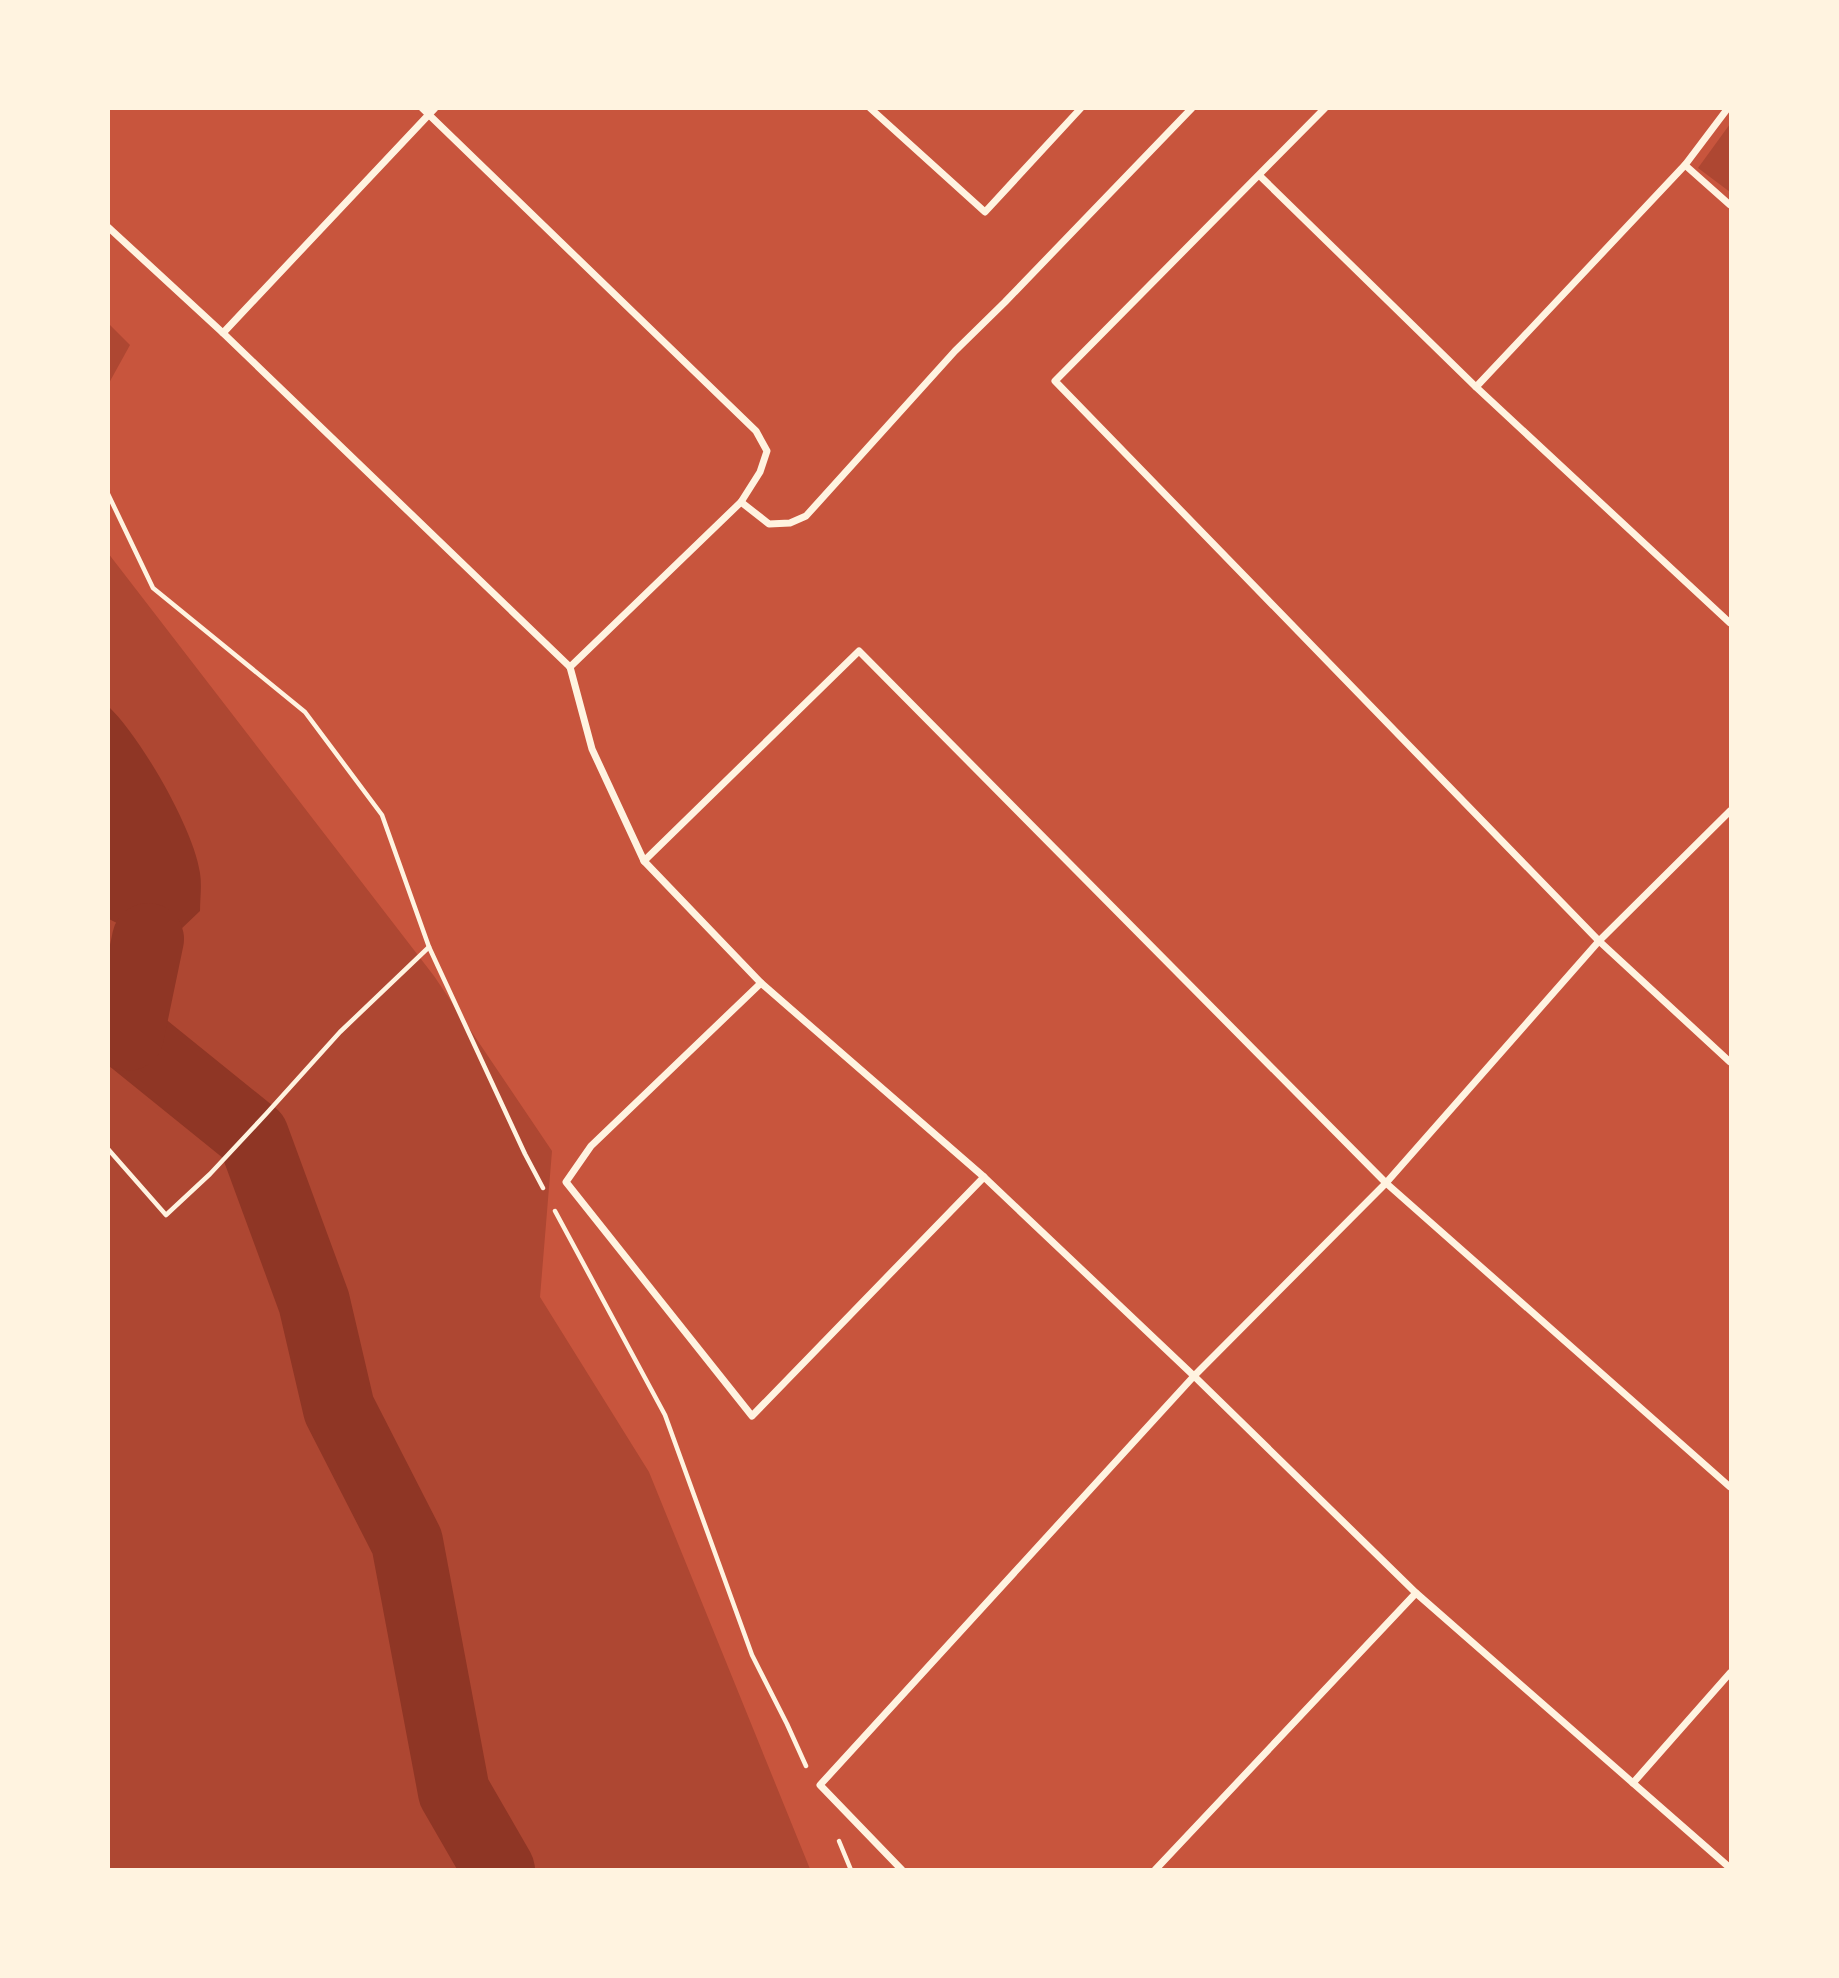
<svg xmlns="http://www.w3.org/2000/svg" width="1839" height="1978" font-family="'DM Sans',sans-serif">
	<rect width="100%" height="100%" fill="#c8553d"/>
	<!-- green -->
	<g fill="#ae4732">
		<path d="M1730,124V192L1698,168Z"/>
		<path d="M109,324L130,345L109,383Z"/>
		<path d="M108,553L434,976L552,1151L540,1297L649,1472L810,1869H109Z"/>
	</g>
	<!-- water -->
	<path fill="#8f3625" d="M108,706C140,736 194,829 200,873C202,885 200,899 200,911L179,931L148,939L109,919Z"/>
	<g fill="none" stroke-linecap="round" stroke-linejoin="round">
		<!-- stream -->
		<path stroke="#8f3625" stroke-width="12" d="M226,1099L253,1136"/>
		<!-- river -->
		<g stroke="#8f3625" stroke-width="72">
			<path d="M108,1029L128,1035L253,1136L314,1302L339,1409L407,1542L454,1792L499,1870"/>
			<path d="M128,1035L148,939"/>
		</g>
		<!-- path -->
		<g stroke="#fff3e0" stroke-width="4.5">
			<path d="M108,494L153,588L305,712L382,815L429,947L525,1154L543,1188"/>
			<path d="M108,1149L166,1215L210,1174L266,1114L340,1032L429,947"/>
			<path d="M555,1211L665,1415L752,1655L787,1724L806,1766"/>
			<path d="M839,1841L851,1870"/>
		</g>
		<!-- minor -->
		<g stroke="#fff3e0" stroke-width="7">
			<path d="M422,108L756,431L767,451L760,472L741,502"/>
			<path d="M870,108L985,212L1081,108"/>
			<path d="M1325,108L1055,381L1599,941L1730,1062"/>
			<path d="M1685,165L1730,205"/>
			<path d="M1260,176L1476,387L1730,623"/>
			<path d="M108,227L223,333L570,667"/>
			<path d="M223,333L435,108"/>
			<path d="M1476,387L1685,165L1728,108"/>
			<path d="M570,667L741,502L769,524L790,523L806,516L955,351L1005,302L1192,108"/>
			<path d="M570,667L592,749L644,861"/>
			<path d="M761,983L591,1146L566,1182L752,1416L984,1177"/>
			<path d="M1730,1487L1386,1183L859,651L644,861L761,983L984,1177L1194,1376L1416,1593L1730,1868"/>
			<path d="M1633,1783L1730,1673"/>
			<path d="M902,1870L820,1785L1194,1376L1386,1183L1599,941L1730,811"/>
			<path d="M1155,1870L1416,1593"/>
		</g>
	</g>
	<!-- border -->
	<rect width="1839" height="1978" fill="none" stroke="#fff3e0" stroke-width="220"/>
</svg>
